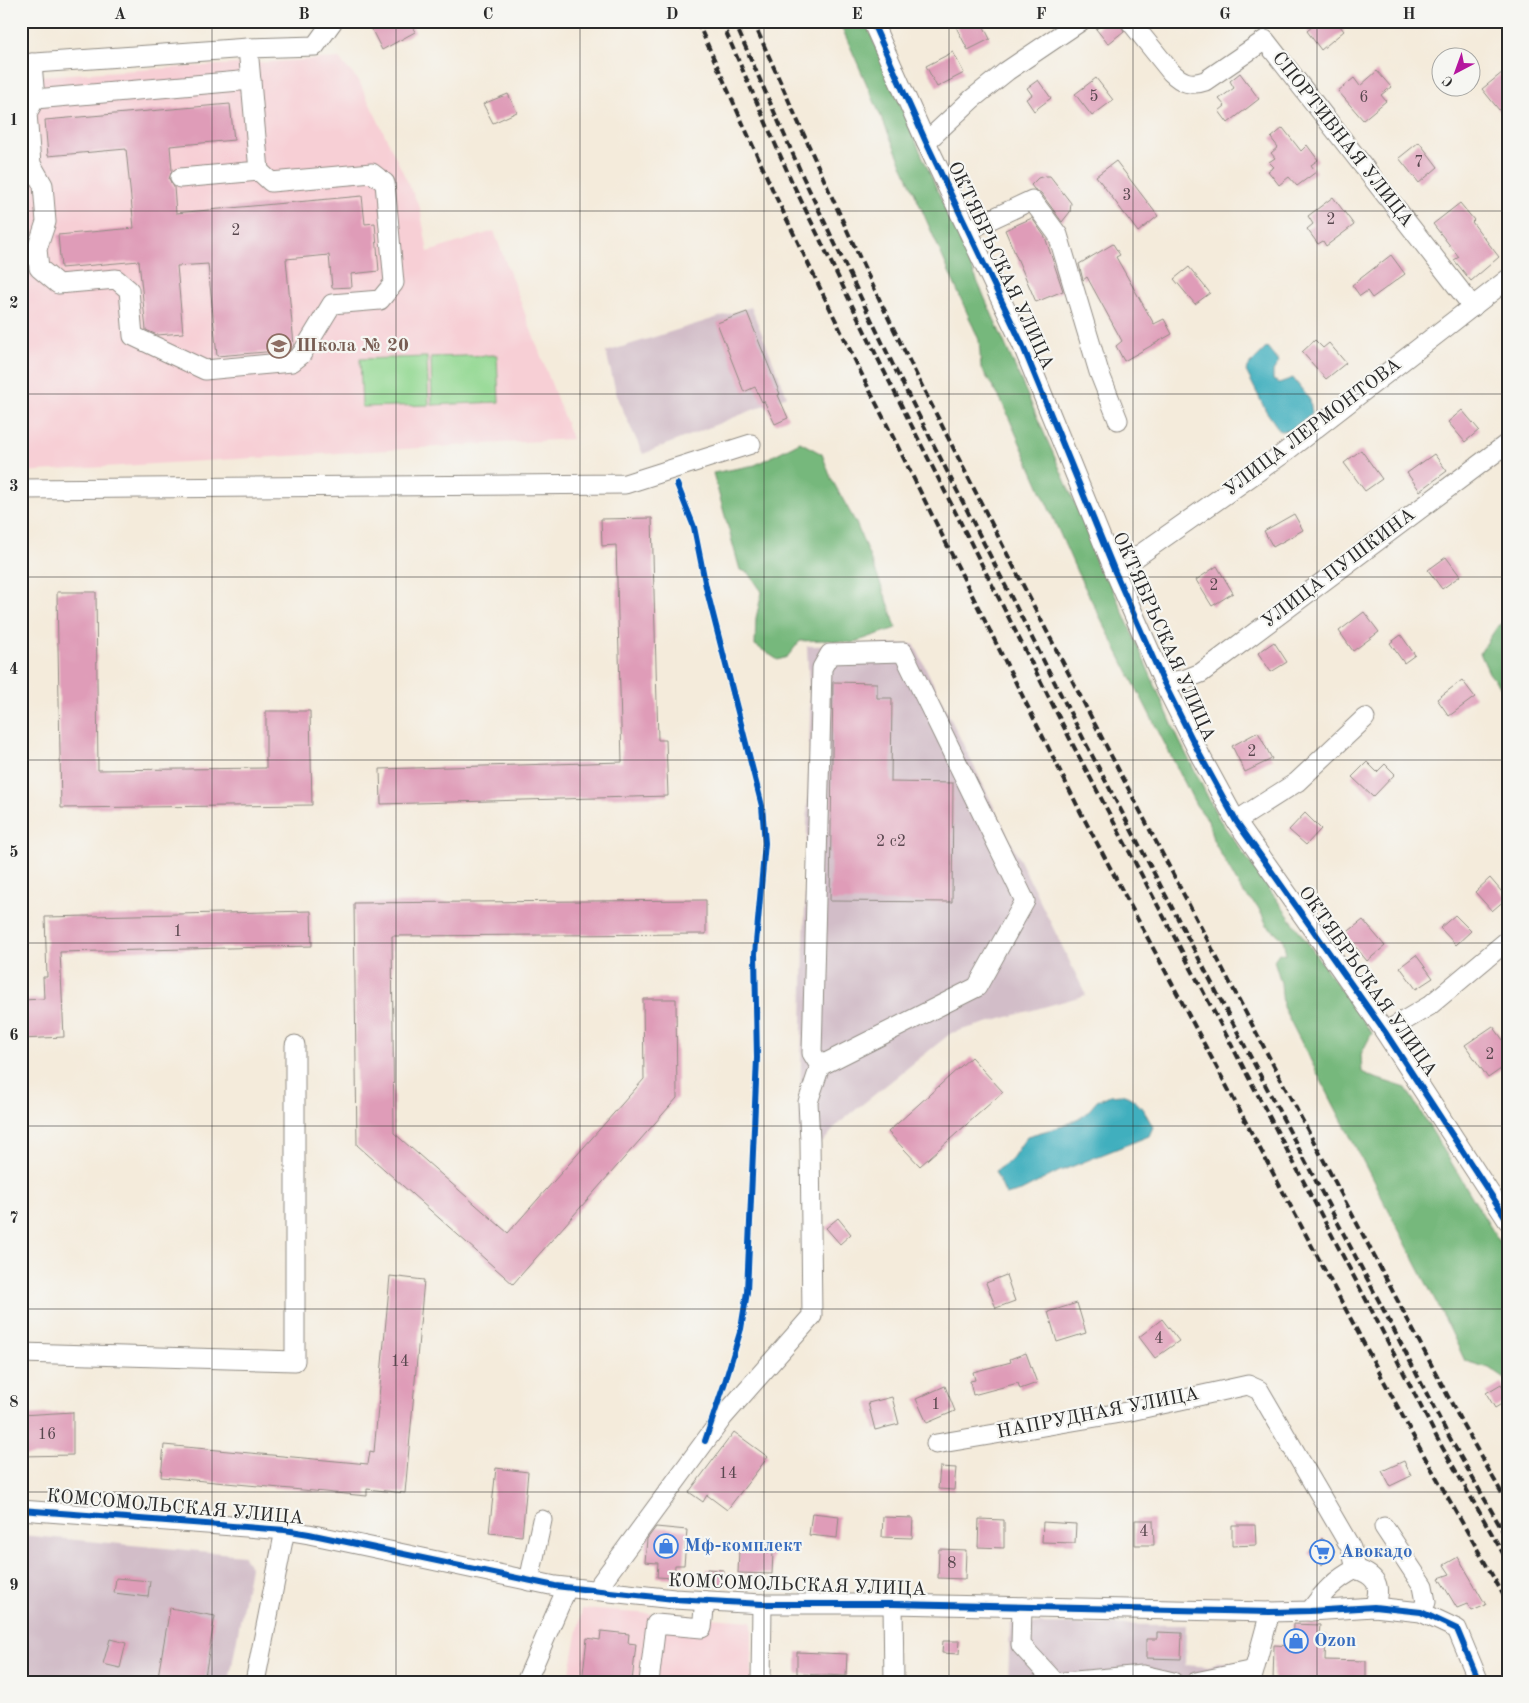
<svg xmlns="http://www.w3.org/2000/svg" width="1529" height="1703" font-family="'Old Standard TT',serif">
	<rect width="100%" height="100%" fill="#f6f6f2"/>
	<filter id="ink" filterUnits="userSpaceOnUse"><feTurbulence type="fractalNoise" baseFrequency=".02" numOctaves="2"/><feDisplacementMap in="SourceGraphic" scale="10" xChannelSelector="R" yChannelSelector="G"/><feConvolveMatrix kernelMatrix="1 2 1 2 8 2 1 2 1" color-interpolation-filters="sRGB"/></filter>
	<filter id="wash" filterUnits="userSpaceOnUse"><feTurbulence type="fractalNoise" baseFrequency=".0096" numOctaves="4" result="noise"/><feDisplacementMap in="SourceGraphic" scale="20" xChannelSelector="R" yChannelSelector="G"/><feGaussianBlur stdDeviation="1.12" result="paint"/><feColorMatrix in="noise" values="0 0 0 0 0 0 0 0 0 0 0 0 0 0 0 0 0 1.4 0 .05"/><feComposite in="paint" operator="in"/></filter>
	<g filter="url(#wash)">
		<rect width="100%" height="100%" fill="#f4ebdb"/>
		<!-- built -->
		<g fill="#f7cfd5">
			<path d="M338,58L359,81L420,208L428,252L494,231L572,439L21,472V77Z"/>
			<path d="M582,1609L752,1621V1682H568Z"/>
		</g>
		<!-- industrial -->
		<g fill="#d2bdc8">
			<path d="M751,307L787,396L643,454L618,400L606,352Z"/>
			<path d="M914,644L1086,995L951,1033L838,1124L823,1142L799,1141L810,714L807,646Z"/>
			<path d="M21,1535L243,1555L250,1567L229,1682H21Z"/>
			<path d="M1010,1624L1186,1625L1185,1665L1210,1667L1217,1662L1239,1663L1241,1682H1008Z"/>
		</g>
		<!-- green -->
		<g fill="#93d892" stroke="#5f825e">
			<path d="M497,355L499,402L432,405L431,357Z"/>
			<path d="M427,357L429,405L362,407L360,359Z"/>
		</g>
		<!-- forest -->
		<g fill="#76b87c" stroke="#507254">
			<path d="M839,21H865L910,128L1179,740L1219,819L1372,1033L1361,1054L1362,1072L1372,1077L1406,1088L1508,1256V1381L1489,1368L1465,1361L1447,1323L1283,1007L1281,983L1274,960L1279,953L1286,955L1283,939L1267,925L1258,907L1243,893L1213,840L1208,820L1196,805L1077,572L1001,400L981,368L979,340Z"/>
			<path d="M800,442L822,454L831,478L856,523L889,605L896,628L852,643L826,640L800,641L787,657L778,660L755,645L756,618L762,592L749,573L740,570L713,473L755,465Z"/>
			<path d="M1508,620V696L1489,673L1480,653L1497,627Z"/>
		</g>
		<!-- water -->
		<g fill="#41afbe" stroke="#366d74">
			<path d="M1267,347L1279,362L1273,371V380L1279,383L1293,378L1310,400L1312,413L1290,430L1280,431L1266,411L1246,371L1250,364Z"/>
			<path d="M1121,1094C1138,1098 1145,1112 1153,1127L1149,1136L1058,1172L1021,1191L1006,1195L995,1171L1011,1160L1027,1136L1063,1126L1085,1115L1097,1101L1110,1095Z"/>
		</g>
		<g id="blocks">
			<!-- building -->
			<g fill="#df9cb8">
				<path d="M384,21H410L415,32L382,50L371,28Z"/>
				<path d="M967,21H981L990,39L968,50L956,27Z"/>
				<path d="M1106,21H1119L1124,31L1108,44L1096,29Z"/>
				<path d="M1319,21H1336L1344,31L1321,50L1307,31Z"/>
				<path d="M953,52L964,73L937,87L926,66Z"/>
				<path d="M1508,68V121L1482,89Z"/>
				<path d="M1377,71L1391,87L1381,95L1386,101L1363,120L1338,91L1354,78L1360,86Z"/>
				<path d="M1240,73L1259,99L1228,123L1219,111L1225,106L1219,99L1234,88L1230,81Z"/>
				<path d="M1096,78L1113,100L1092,116L1075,94Z"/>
				<path d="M1038,80L1051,98L1034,111L1026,99L1032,95L1027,88Z"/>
				<path d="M508,94L517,112L493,123L483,104Z"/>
				<path d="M230,104L234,140L170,146L172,170L169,179L174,187L176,213L362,196L365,224L375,223L379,271L351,274L352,287L332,288L329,255L286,259L294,345L290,350L217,356L208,264L177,266L183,333L157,335L146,330L139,261L61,268L58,235L134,228L126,149L48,156L45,120Z"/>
				<path d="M1283,128L1301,151L1307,145L1318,160L1311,165L1316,172L1297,186L1289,177L1279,185L1268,171L1274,167L1269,162L1275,158L1271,153L1278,147L1271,138Z"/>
				<path d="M1419,142L1438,167L1419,183L1399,158Z"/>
				<path d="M1116,161L1158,216L1138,232L1096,176Z"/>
				<path d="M1045,176H1050L1071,203L1070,212L1062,222L1041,193L1034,189L1031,185L1038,178Z"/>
				<path d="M1333,197L1354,225L1326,246L1323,241L1318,244L1307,229L1313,224L1308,216Z"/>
				<path d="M1460,203L1474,220L1472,222L1499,257L1471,281L1454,260L1459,257L1433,224Z"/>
				<path d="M1032,218L1045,237L1063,291L1036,302L1005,230Z"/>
				<path d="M1113,244L1120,255L1116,257L1154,324L1164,319L1172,334L1124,361L1116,346L1122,341L1087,277L1083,280L1079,264Z"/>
				<path d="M1391,255L1405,274L1372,298L1367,291L1360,296L1352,285Z"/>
				<path d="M1189,267L1210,293L1195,304L1174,279Z"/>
				<path d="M747,312L780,394L778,395L788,418L775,424L764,401L762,402L755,387L744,392L717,323Z"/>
				<path d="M1315,340L1323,348L1329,343L1346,363L1326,379L1302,352Z"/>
				<path d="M1462,410L1479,430L1465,442L1448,422Z"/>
				<path d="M1361,450L1382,479L1365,491L1344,463Z"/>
				<path d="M1434,454L1447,471L1420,491L1407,473Z"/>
				<path d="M1294,514L1303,530L1273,547L1264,531Z"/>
				<path d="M652,518L658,740H666L668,796L381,804L380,769L622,762L616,545L602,546L601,519Z"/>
				<path d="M1446,557L1460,576L1442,589L1428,570Z"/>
				<path d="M1217,566L1233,593L1212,606L1196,580Z"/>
				<path d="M57,592H96L98,770L266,768V711H310L312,805L61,808Z"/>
				<path d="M1364,612L1379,632L1353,651L1339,631Z"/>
				<path d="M1401,635L1415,655L1404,663L1390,643Z"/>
				<path d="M1274,642L1287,662L1271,672L1258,653Z"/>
				<path d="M1462,680L1475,697L1449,716L1437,699Z"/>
				<path d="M833,682L877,683V698H892L891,782L953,783L952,902L830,901Z"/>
				<path d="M1258,732L1272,759L1245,772L1232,746Z"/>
				<path d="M1367,762L1377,772L1385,764L1395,774L1373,797L1352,777Z"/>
				<path d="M1305,813L1321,829L1306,845L1289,830Z"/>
				<path d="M1490,878L1507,898L1492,911L1475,892Z"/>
				<path d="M706,900V934L392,936L394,1133L508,1233L644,1079L643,999H676L677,1098L513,1284L357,1145L354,903Z"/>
				<path d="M311,911L312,946L60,952L64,1037L21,1039V1000L44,999L43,977H47L45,917Z"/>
				<path d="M1455,915L1471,931L1456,945L1440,928Z"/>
				<path d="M1363,920L1385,946L1367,961L1345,934Z"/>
				<path d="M1416,955L1433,978L1416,989L1400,967Z"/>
				<path d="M1493,1026L1508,1047V1064L1488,1078L1465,1045Z"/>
				<path d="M971,1057L1003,1092L920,1166L888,1132Z"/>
				<path d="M838,1218L851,1234L840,1244L826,1228Z"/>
				<path d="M1006,1275L1015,1301L996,1308L986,1283Z"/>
				<path d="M390,1276L424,1280L405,1493L367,1489V1496L161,1477L164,1445L368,1464L370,1451L374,1452Z"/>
				<path d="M1077,1303L1086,1333L1057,1342L1048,1312Z"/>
				<path d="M1162,1319L1179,1341L1155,1358L1139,1337Z"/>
				<path d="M1026,1353L1037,1383L1020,1389L1018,1383L973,1395L970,1381L975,1380L973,1372L1011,1362L1010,1359Z"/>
				<path d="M1501,1384L1508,1395V1400L1495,1408L1486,1393Z"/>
				<path d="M945,1386L955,1411L927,1423L916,1399Z"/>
				<path d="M892,1397L899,1424L875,1430L868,1403Z"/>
				<path d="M73,1412V1455L21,1456V1415Z"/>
				<path d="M734,1432L768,1457L727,1510L707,1495L703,1502L689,1492Z"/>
				<path d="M1404,1461L1411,1476L1390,1486L1382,1471Z"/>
				<path d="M940,1467L956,1468L954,1490L938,1489Z"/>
				<path d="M496,1468L528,1472L522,1536L489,1533Z"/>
				<path d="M812,1513L839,1516L837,1538L809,1535Z"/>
				<path d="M883,1517L913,1518L912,1538L882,1537Z"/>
				<path d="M979,1519L1004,1520V1548L978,1547Z"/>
				<path d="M1135,1520H1153L1154,1545H1135Z"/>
				<path d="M1043,1522L1076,1524L1075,1543L1042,1542Z"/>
				<path d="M1232,1525H1255L1256,1545L1232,1546Z"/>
				<path d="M656,1527L687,1530L684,1565H675L674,1578L657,1577L658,1563L645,1562L647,1539Z"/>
				<path d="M1322,1538L1335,1551L1322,1565L1309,1553Z"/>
				<path d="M939,1549L966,1550L965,1579L938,1578Z"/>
				<path d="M739,1550L773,1552L772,1574L738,1573Z"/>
				<path d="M1458,1557L1486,1605L1472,1611L1467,1604L1457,1608L1439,1578L1450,1574L1444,1565Z"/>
				<path d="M707,1569L724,1570L723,1585L706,1584Z"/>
				<path d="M116,1578L150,1581L148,1597L114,1593Z"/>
				<path d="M170,1608L215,1616L204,1682H157Z"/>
				<path d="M1293,1624L1320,1625L1319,1635H1326L1325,1660L1366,1661V1682L1273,1681L1274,1645L1292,1646Z"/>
				<path d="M601,1631L629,1634L628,1643L636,1644L632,1682H582L587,1638L600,1640Z"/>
				<path d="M1157,1632L1182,1633L1181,1659L1146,1658V1639H1157Z"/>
				<path d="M110,1639L126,1643L120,1668L103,1664Z"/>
				<path d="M943,1641H960L959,1654L942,1653Z"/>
				<path d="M797,1652L847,1654L846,1676L797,1674Z"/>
			</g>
		</g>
	</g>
	<g filter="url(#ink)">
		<use href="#blocks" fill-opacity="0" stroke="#908b83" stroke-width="1"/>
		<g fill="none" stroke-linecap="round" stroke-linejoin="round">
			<!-- minor casing -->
			<g stroke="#908b83" stroke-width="21">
				<g id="minor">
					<path d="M872,21L926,142L1022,344L1115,572L1164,683L1201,757L1236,821L1385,1032L1508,1221"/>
					<path d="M1130,21L1171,72C1182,83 1191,86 1205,81L1265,40L1473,307"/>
					<path d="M32,63L35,99L27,113L31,164L43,185L46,222L37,249L39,268L58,284L116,279L129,290L133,336L205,370L292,362L301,355L332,304L380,300L394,283L385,183L372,173L271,182L259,171"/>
					<path d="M21,64L248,48L315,46L333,21"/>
					<path d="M35,99L251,80"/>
					<path d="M926,142L972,99L1007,71L1081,21"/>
					<path d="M180,178L259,171L248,48"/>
					<path d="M968,230L1032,200L1058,235L1099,372L1118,420"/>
					<path d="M21,489L625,484L751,444"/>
					<path d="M1115,572L1280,456L1508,279"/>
					<path d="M1164,683L1186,679L1201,673L1508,443"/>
					<path d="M1236,821L1297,782L1365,718"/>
					<path d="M1385,1032L1429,1006L1508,940"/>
					<path d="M21,1353L295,1361V1045"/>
					<path d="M936,1444L1126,1412L1248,1385L1259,1390L1351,1548L1356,1569"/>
					<path d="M21,1510L285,1530L309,1534L555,1586L674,1599L762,1604H893L1270,1612L1310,1611L1374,1607L1421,1612L1457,1629L1479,1682"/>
					<path d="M1384,1527L1423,1586L1426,1602L1421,1612"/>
					<path d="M529,1581L542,1520"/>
					<path d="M595,1591L723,1417L812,1316L810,1141L808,1102L820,1066L977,987L1025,901L903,652L830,654L822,668L812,1053L820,1066"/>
					<path d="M893,1604L894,1682"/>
					<path d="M1022,1607L1021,1645L1055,1682"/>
					<path d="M1310,1611C1323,1593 1335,1579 1356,1569C1377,1576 1382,1586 1374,1607"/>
					<path d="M255,1682L285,1530"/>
					<path d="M526,1682L567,1588"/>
					<path d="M649,1682L656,1624L702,1628L705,1601"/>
					<path d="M761,1682L762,1604"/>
					<path d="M1064,1682L1143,1675L1173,1682"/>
					<path d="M1196,1682L1254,1670"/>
					<path d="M1251,1682L1270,1612"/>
				</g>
			</g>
			<!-- minor -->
			<use href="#minor" stroke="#fff" stroke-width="19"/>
			<!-- rail -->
			<g stroke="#2b2b2b" stroke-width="4" stroke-dasharray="8 4" stroke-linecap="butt">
				<path d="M697,21L774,193L866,383L1081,813L1418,1445L1508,1603"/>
				<path d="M721,21L792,182L884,371L1074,747L1372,1311L1437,1438L1508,1562"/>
				<path d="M734,21L803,177L893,365L1084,740L1382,1307L1447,1433L1508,1540"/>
				<path d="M753,21C804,134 853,248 908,358C1087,716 1276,1069 1462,1423L1508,1504"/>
			</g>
			<!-- cycleway casing -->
			<g stroke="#f6f6f2" stroke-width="9">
				<g id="cycleway">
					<path d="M872,21L926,142L1022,344L1115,572L1164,683L1201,757L1236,821L1385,1032L1508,1221"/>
					<path d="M677,484L694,527L706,587L762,806L765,843L755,954L757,1058L747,1292L741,1329L725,1382L705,1441"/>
					<path d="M21,1510L285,1530L309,1534L555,1586L674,1599L762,1604H893L1270,1612L1310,1611L1374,1607L1421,1612L1457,1629L1479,1682"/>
				</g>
			</g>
			<!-- cycleway -->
			<use href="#cycleway" stroke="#0057b8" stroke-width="6"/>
		</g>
	</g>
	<!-- grid -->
	<path fill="none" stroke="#2b2b2b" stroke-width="1" stroke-opacity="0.55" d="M212,21V1682M396,21V1682M580,21V1682M764,21V1682M949,21V1682M1133,21V1682M1317,21V1682M21,211H1508M21,394H1508M21,577H1508M21,760H1508M21,943H1508M21,1126H1508M21,1309H1508M21,1492H1508"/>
	<!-- icons -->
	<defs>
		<g id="school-ring" transform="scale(1.25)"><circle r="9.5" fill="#f6f6f2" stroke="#8d6e63" stroke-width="1.5"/><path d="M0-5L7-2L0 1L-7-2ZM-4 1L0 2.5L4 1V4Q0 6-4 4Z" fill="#8d6e63"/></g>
		<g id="shop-ring" transform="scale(1.25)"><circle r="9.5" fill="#f6f6f2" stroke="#3f7fe0" stroke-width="1.5"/><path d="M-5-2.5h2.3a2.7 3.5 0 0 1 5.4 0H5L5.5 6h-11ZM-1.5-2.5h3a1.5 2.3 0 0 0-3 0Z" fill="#3f7fe0"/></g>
		<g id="supermarket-ring" transform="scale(1.25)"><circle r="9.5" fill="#f6f6f2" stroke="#3f7fe0" stroke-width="1.5"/><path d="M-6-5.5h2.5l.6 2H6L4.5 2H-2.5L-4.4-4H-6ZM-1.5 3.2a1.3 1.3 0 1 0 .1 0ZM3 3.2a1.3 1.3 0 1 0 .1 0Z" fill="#3f7fe0"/></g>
	</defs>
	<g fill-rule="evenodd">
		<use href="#school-ring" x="279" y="346"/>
		<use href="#shop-ring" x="666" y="1546"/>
		<use href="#supermarket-ring" x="1322" y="1552"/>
		<use href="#shop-ring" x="1296" y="1641"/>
	</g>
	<g text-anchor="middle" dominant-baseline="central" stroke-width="4.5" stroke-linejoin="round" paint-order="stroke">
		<!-- number labels -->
		<g font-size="16" fill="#58474e">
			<text x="1094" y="97">5</text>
			<text x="1364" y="98">6</text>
			<text x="1419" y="163">7</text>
			<text x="1127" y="196">3</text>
			<text x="1331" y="220">2</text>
			<text x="236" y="231">2</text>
			<text x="1214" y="586">2</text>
			<text x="1252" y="752">2</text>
			<text x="891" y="842">2 с2</text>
			<text x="178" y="932">1</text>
			<text x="1490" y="1055">2</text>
			<text x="1159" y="1339">4</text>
			<text x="400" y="1362">14</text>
			<text x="936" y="1405">1</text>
			<text x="47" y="1435">16</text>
			<text x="728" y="1474">14</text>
			<text x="1144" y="1532">4</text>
			<text x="952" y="1564">8</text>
		</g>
		<!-- street labels -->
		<g font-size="19" fill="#2b2b2b" stroke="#f6f6f2">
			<text transform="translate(1342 140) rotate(52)">СПОРТИВНАЯ УЛИЦА</text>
			<text transform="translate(1000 266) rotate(65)">ОКТЯБРЬСКАЯ УЛИЦА</text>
			<text transform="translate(1313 428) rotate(-37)">УЛИЦА ЛЕРМОНТОВА</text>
			<text transform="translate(1339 569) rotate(-37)">УЛИЦА ПУШКИНА</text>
			<text transform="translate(1163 637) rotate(66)">ОКТЯБРЬСКАЯ УЛИЦА</text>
			<text transform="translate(1367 982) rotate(55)">ОКТЯБРЬСКАЯ УЛИЦА</text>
			<text transform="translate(1098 1414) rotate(-11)">НАПРУДНАЯ УЛИЦА</text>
			<text transform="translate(175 1508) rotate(5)">КОМСОМОЛЬСКАЯ УЛИЦА</text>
			<text transform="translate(797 1586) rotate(2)">КОМСОМОЛЬСКАЯ УЛИЦА</text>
		</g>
		<!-- education labels -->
		<g font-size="19" font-weight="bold" fill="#785e54" stroke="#f6f6f2" text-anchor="start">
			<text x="296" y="346">Школа № 20</text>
		</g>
		<!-- shop labels -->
		<g font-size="19" font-weight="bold" fill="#366cbe" stroke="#f6f6f2" text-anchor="start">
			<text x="684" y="1546">Мф-комплект</text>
			<text x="1340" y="1552">Авокадо</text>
			<text x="1314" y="1641">Ozon</text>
		</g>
	</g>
	<!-- margin -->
	<rect width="1529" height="1703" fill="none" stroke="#f6f6f2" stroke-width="55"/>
	<!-- north arrow -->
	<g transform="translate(1456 72) rotate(221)"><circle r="24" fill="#f6f6f2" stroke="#a5a5a2"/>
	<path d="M0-4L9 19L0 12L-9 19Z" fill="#b5179e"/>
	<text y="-8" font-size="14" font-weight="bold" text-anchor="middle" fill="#2b2b2b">С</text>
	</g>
	<rect x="28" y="28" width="1474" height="1648" fill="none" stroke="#2b2b2b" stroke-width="2"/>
	<g font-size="16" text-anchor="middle" font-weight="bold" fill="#2b2b2b">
		<text x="120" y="19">A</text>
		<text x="304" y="19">B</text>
		<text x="488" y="19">C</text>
		<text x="672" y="19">D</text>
		<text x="857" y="19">E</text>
		<text x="1041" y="19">F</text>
		<text x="1225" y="19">G</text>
		<text x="1409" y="19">H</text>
		<text x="14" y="125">1</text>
		<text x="14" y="308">2</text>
		<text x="14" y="491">3</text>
		<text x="14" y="674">4</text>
		<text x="14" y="857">5</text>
		<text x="14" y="1040">6</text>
		<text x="14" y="1223">7</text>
		<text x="14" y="1407">8</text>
		<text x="14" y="1590">9</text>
	</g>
</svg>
